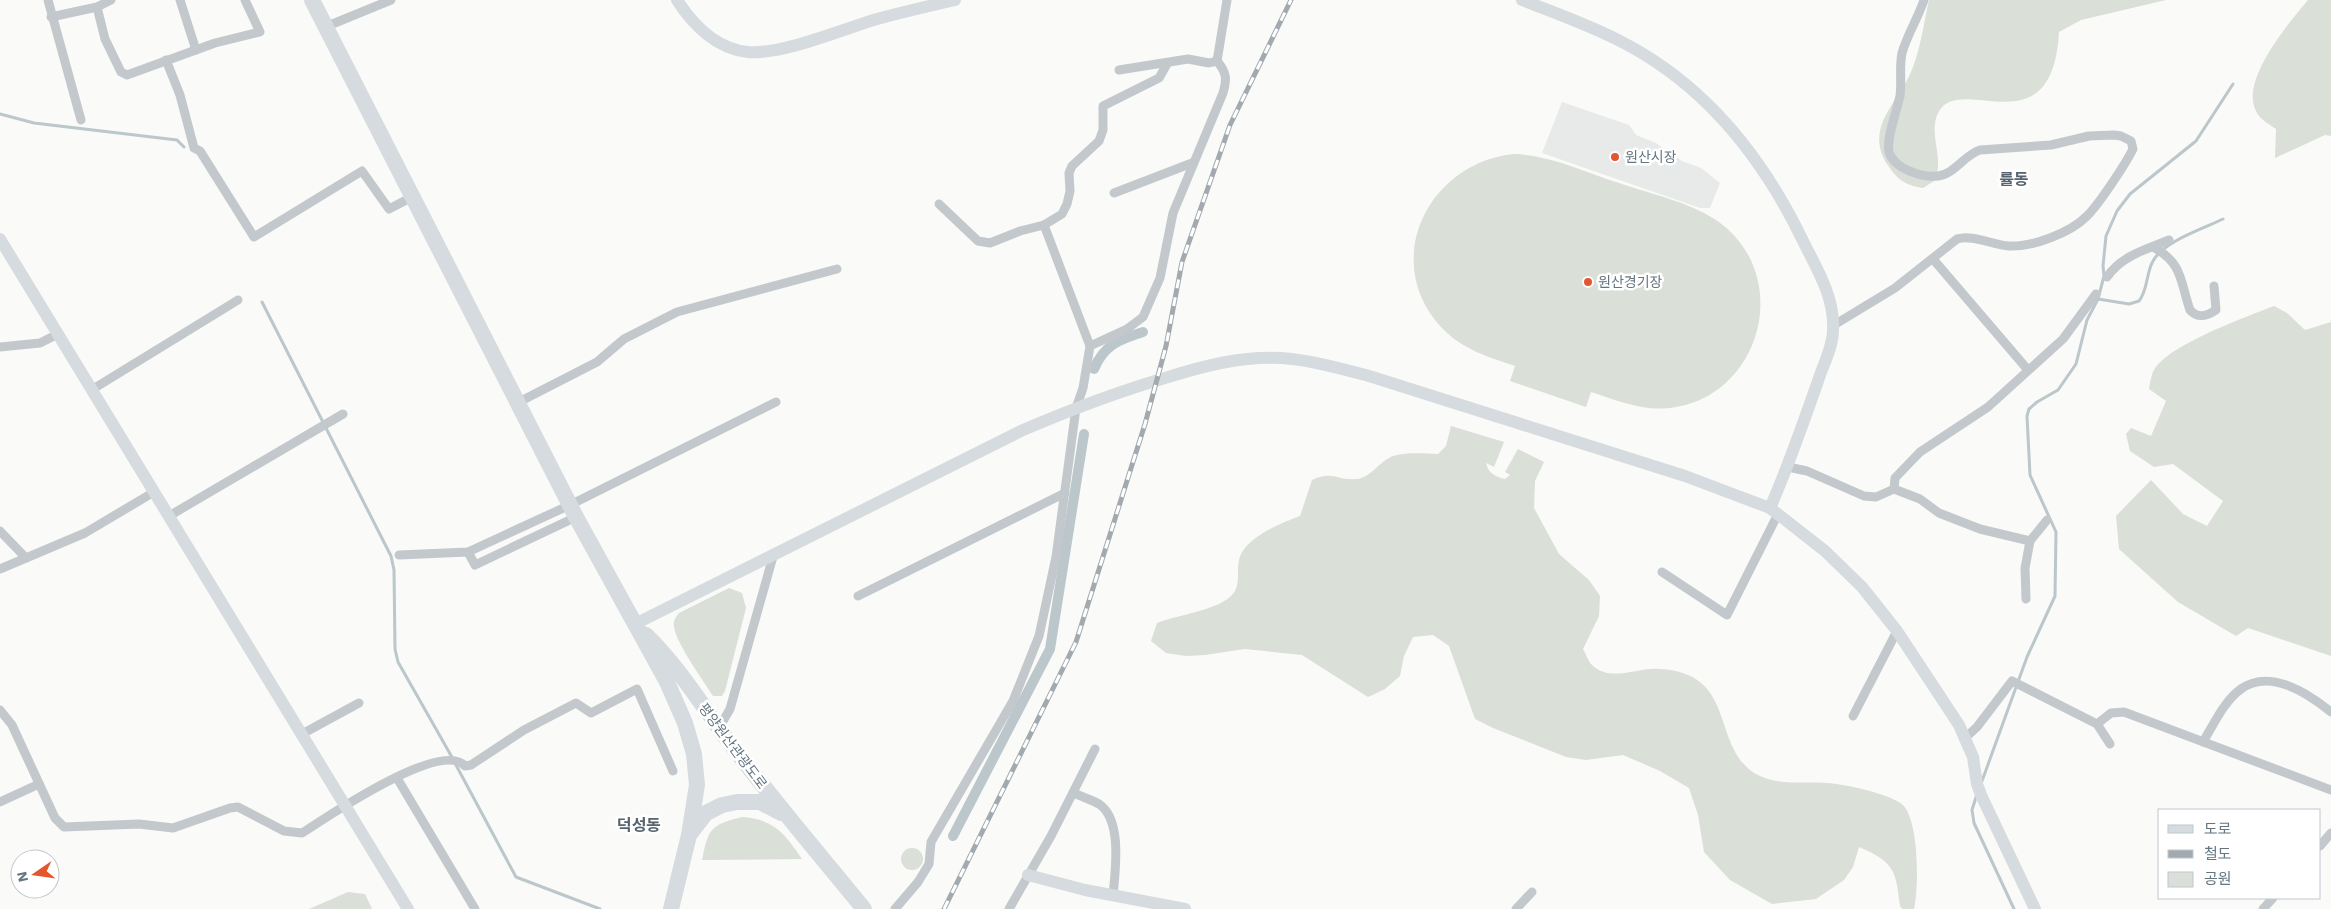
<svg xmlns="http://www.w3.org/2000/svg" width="2331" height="909" font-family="'Work Sans','Noto Sans KR',sans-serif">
	<rect width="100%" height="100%" fill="#fafaf8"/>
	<!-- built -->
	<path fill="#e8e9e9" d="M1562,102L1629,125L1636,135L1656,143L1682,161L1701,168L1720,183L1710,208H1700L1542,153Z"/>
	<!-- green -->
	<g fill="#dadfd7">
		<path d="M1929,0H2166L2081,20L2059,32C2052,153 1959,70 1938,113C1930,130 1939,149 1938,166C1938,171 1936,176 1934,181L1923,188C1904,185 1897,179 1887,164C1863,126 1901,101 1913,67C1921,46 1924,22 1929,0Z"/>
		<path d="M2308,0H2331V136L2325,135L2275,158L2276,129C2269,124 2260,120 2256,111C2240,80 2288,24 2308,0Z"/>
		<path d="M1514,154C1550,155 1585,172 1619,183C1653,195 1696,203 1724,226C1791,281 1760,393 1676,407C1646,413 1619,401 1591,392L1586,407L1510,381L1515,366C1489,357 1464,350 1444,330C1379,265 1426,163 1514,154Z"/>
		<path d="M2274,306L2287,313L2305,330L2331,322V656L2248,628L2236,636L2178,602L2119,549L2116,516L2151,480L2183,514L2207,526L2223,501L2173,464L2154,467L2130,451L2126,434L2131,428L2151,436L2166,401L2149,389C2150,384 2151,375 2154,370C2168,345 2246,317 2274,306Z"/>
		<path d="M1451,426L1504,442L1494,467L1486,463C1488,473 1496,477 1505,479L1510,475L1505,472L1518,449L1544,462L1535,481L1534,508L1559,554L1589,580L1600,596L1599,616L1583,649C1586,654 1588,661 1592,665C1609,681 1632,670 1651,669C1663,668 1676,670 1688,675C1729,692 1718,744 1750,770C1772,787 1802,781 1827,783C1844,784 1891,794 1903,805C1919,821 1919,887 1914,909H1902L1900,906C1896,870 1894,862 1859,847L1853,867L1844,880L1816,899L1772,904L1730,880L1704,852L1698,815L1689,788L1660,771L1623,755L1586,760L1566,757L1493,728L1475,719L1449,646L1433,635L1413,637L1404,656L1400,676L1385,689L1368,697L1302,655L1245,649L1205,655L1186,656L1166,653L1151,641L1157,623C1177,615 1214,611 1230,597C1242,586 1236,573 1239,560C1244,538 1281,523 1300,516L1312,480C1332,470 1338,481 1357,479C1369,478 1378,464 1389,458C1403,451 1423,454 1438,454L1446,446Z"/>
		<path d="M729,588L742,593L746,608L725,691L722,696H713C703,680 676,643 674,627C673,621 675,618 679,613Z"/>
		<path d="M742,817C774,819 785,834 802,859L702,860C708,829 710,825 742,817Z"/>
		<circle cx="912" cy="859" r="11"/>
		<path d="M348,892L365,894L372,909H309Z"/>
	</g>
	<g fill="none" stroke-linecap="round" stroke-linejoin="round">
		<!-- stream -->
		<g stroke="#bbc7cb" stroke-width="3">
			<path d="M0,114L34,123L177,140L184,147"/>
			<path d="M2098,299L2129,304L2139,301C2148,290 2146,273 2153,261C2164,241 2203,229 2223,219"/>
			<path d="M262,302L391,556L394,570L395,649L398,662L453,759"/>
			<path d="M456,765L516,877L600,909"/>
			<path d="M1982,781L2027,657L2055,596L2056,532L2030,475L2027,416L2029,409L2037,402L2058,390L2076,364L2087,320L2098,299L2104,276L2103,266L2106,236L2117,211L2130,194L2196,141L2233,84"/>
			<path d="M1977,794L1972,810L1974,823L2014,909"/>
		</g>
		<!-- canal -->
		<g stroke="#bbc7cb" stroke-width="10">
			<path d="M1094,369C1104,345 1118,340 1143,332"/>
			<path d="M953,836L1050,649L1084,434"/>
		</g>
		<!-- street -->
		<g stroke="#c3c8cc" stroke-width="9">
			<path d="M48,0L81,120"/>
			<path d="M180,0L196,50"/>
			<path d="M97,7L105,39L121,72L127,75L215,43L260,32L245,0"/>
			<path d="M51,17L97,7L111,0"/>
			<path d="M325,27L391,0"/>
			<path d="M166,60L180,95L194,148L200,151L254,237L362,171L389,209L412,197"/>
			<path d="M1217,61L1227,0"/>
			<path d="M1114,193L1192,163"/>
			<path d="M939,204L978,241L990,243L1020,231L1044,225L1062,214L1067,204L1070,191L1069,173L1072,166L1099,141L1103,130V106L1159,78L1167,64"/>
			<path d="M2153,247C2183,263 2180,281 2190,310C2198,319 2207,316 2216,310L2214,286"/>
			<path d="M1933,259L2028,370"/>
			<path d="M2107,277C2121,256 2147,249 2169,240"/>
			<path d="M1834,325L1895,288L1957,239C1972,234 1993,245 2009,246C2033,247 2070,233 2087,216C2099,204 2125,165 2133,149L2131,141L2121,136L2114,135L2089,136L2051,145L1980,150C1964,155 1955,174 1938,176C1923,178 1894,169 1889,152C1886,139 1897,110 1900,96C1902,82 1899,67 1902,53C1907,35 1918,18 1924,0"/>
			<path d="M1090,346L1127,329L1143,317L1160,278L1173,213L1223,93C1227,79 1227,73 1217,61L1209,63L1188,59L1119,70"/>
			<path d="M0,347L40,343L58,334"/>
			<path d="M93,389L238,300"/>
			<path d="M517,403L597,362L624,339L677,312L837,269"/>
			<path d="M1788,467L1807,471L1864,496L1876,497L1894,489L1920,499L1939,513L1980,529L2030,541"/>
			<path d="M1894,489L1895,478L1920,452L1988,407L2063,339L2096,294"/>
			<path d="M169,516L343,414"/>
			<path d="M0,531L26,558"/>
			<path d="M468,552L475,565L576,517"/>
			<path d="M399,555L468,552L570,505L776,402"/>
			<path d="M0,569L85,533L154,492"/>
			<path d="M1662,572L1727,615L1778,514"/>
			<path d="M858,596L1065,493"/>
			<path d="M2026,599L2025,568L2030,541L2047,520"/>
			<path d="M0,710L12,725L55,818L64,827L139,824L173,828L230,808L238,807L284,831L302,833C327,817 441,739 465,766L471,765L524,730L576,703L591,713L637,689L673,771"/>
			<path d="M1853,716L1897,631"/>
			<path d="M2097,724L2111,713L2124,712L2331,790"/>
			<path d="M719,728L730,709L774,553"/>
			<path d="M302,734L359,703"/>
			<path d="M1965,738L1977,727L2012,681L2097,724L2110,744"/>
			<path d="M2203,742C2214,724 2224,701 2241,689C2270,668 2309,694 2331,712"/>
			<path d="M397,778L475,909"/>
			<path d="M1074,793C1082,797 1092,800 1099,804C1123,820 1115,872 1113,896"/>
			<path d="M0,802L39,784"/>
			<path d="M2320,846L2331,833"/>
			<path d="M895,909L918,882L929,864L931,842L1013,701L1039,636L1056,557L1076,408L1083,388L1090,346L1044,225"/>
			<path d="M1009,909L1051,836L1095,749"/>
			<path d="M1516,909L1532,892"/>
			<path d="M2263,909L2273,898"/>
		</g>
		<!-- secondary -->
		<g stroke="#d6dbdf" stroke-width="12">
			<path d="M677,0C693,25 717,49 748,52C782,55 843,29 877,19C903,12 929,6 955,0"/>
			<path d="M1522,0C1555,13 1589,25 1620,41C1705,84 1763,158 1803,241C1817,269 1835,298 1833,330C1833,347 1823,365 1818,381C1803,424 1788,467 1770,508"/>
			<path d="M0,239L408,909"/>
			<path d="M635,624L1023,430C1070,410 1117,392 1165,378C1203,366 1241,356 1281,358C1310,360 1338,368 1366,375L1685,476L1770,508L1825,551L1862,587L1897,631L1959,725L1973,757L1977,784L1981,795L2035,909"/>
			<path d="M1028,875L1085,890L1185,909"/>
		</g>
		<!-- highway -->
		<g stroke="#d6dbdf" stroke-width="16">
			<path d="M312,0L576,517L667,682L685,723L694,754L697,785L689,835L671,909"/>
			<path d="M646,635C679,667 702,706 730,743C773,800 819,854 864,909"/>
			<path d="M689,835L706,813L722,805L737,802H760L781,813"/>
		</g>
		<!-- rail casing -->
		<g stroke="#a2aab0" stroke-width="5">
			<path id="rail" d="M944,909L1076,642L1145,424L1166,346L1182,262L1230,125L1291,0"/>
		</g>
		<!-- rail -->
		<use href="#rail" stroke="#fff" stroke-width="3" stroke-dasharray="9" stroke-linecap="butt"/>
	</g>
	<!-- markers -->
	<g fill="#e4572e" stroke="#fff" stroke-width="2">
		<circle cx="1615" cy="157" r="5"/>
		<circle cx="1588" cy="282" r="5"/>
	</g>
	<g text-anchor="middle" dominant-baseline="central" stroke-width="5" stroke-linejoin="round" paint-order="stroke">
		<!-- poi labels -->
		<g font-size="14" fill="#657683" stroke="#fff" text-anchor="start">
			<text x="1625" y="157">원산시장</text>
			<text x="1598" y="282">원산경기장</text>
		</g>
		<!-- street labels -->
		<g font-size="14" fill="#657683" stroke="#fff">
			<text transform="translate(733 746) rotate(53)">평양원산관광도로</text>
		</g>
		<!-- quarter labels -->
		<g font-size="16" font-weight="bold" fill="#57646e" stroke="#fff">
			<text x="2014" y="179">률동</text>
			<text x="639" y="825">덕성동</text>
		</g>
	</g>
	<!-- legend -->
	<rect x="2158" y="809" width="162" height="90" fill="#ffffff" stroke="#c1c8cd"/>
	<rect x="2168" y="825" width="25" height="8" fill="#d6dbdf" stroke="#c1c8cd"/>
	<text x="2204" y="834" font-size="15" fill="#657683">도로</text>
	<rect x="2168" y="850" width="25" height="8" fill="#a2aab0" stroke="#c1c8cd"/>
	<text x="2204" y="859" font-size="15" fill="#657683">철도</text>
	<rect x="2168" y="872" width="25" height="15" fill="#dadfd7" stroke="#c1c8cd"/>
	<text x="2204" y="884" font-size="15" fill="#657683">공원</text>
	<!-- north arrow -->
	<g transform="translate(35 874) rotate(257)"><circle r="24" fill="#ffffff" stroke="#c1c8cd"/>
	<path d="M0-4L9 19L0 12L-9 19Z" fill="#e4572e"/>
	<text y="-8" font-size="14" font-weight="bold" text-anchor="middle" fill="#657683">N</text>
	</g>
</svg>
